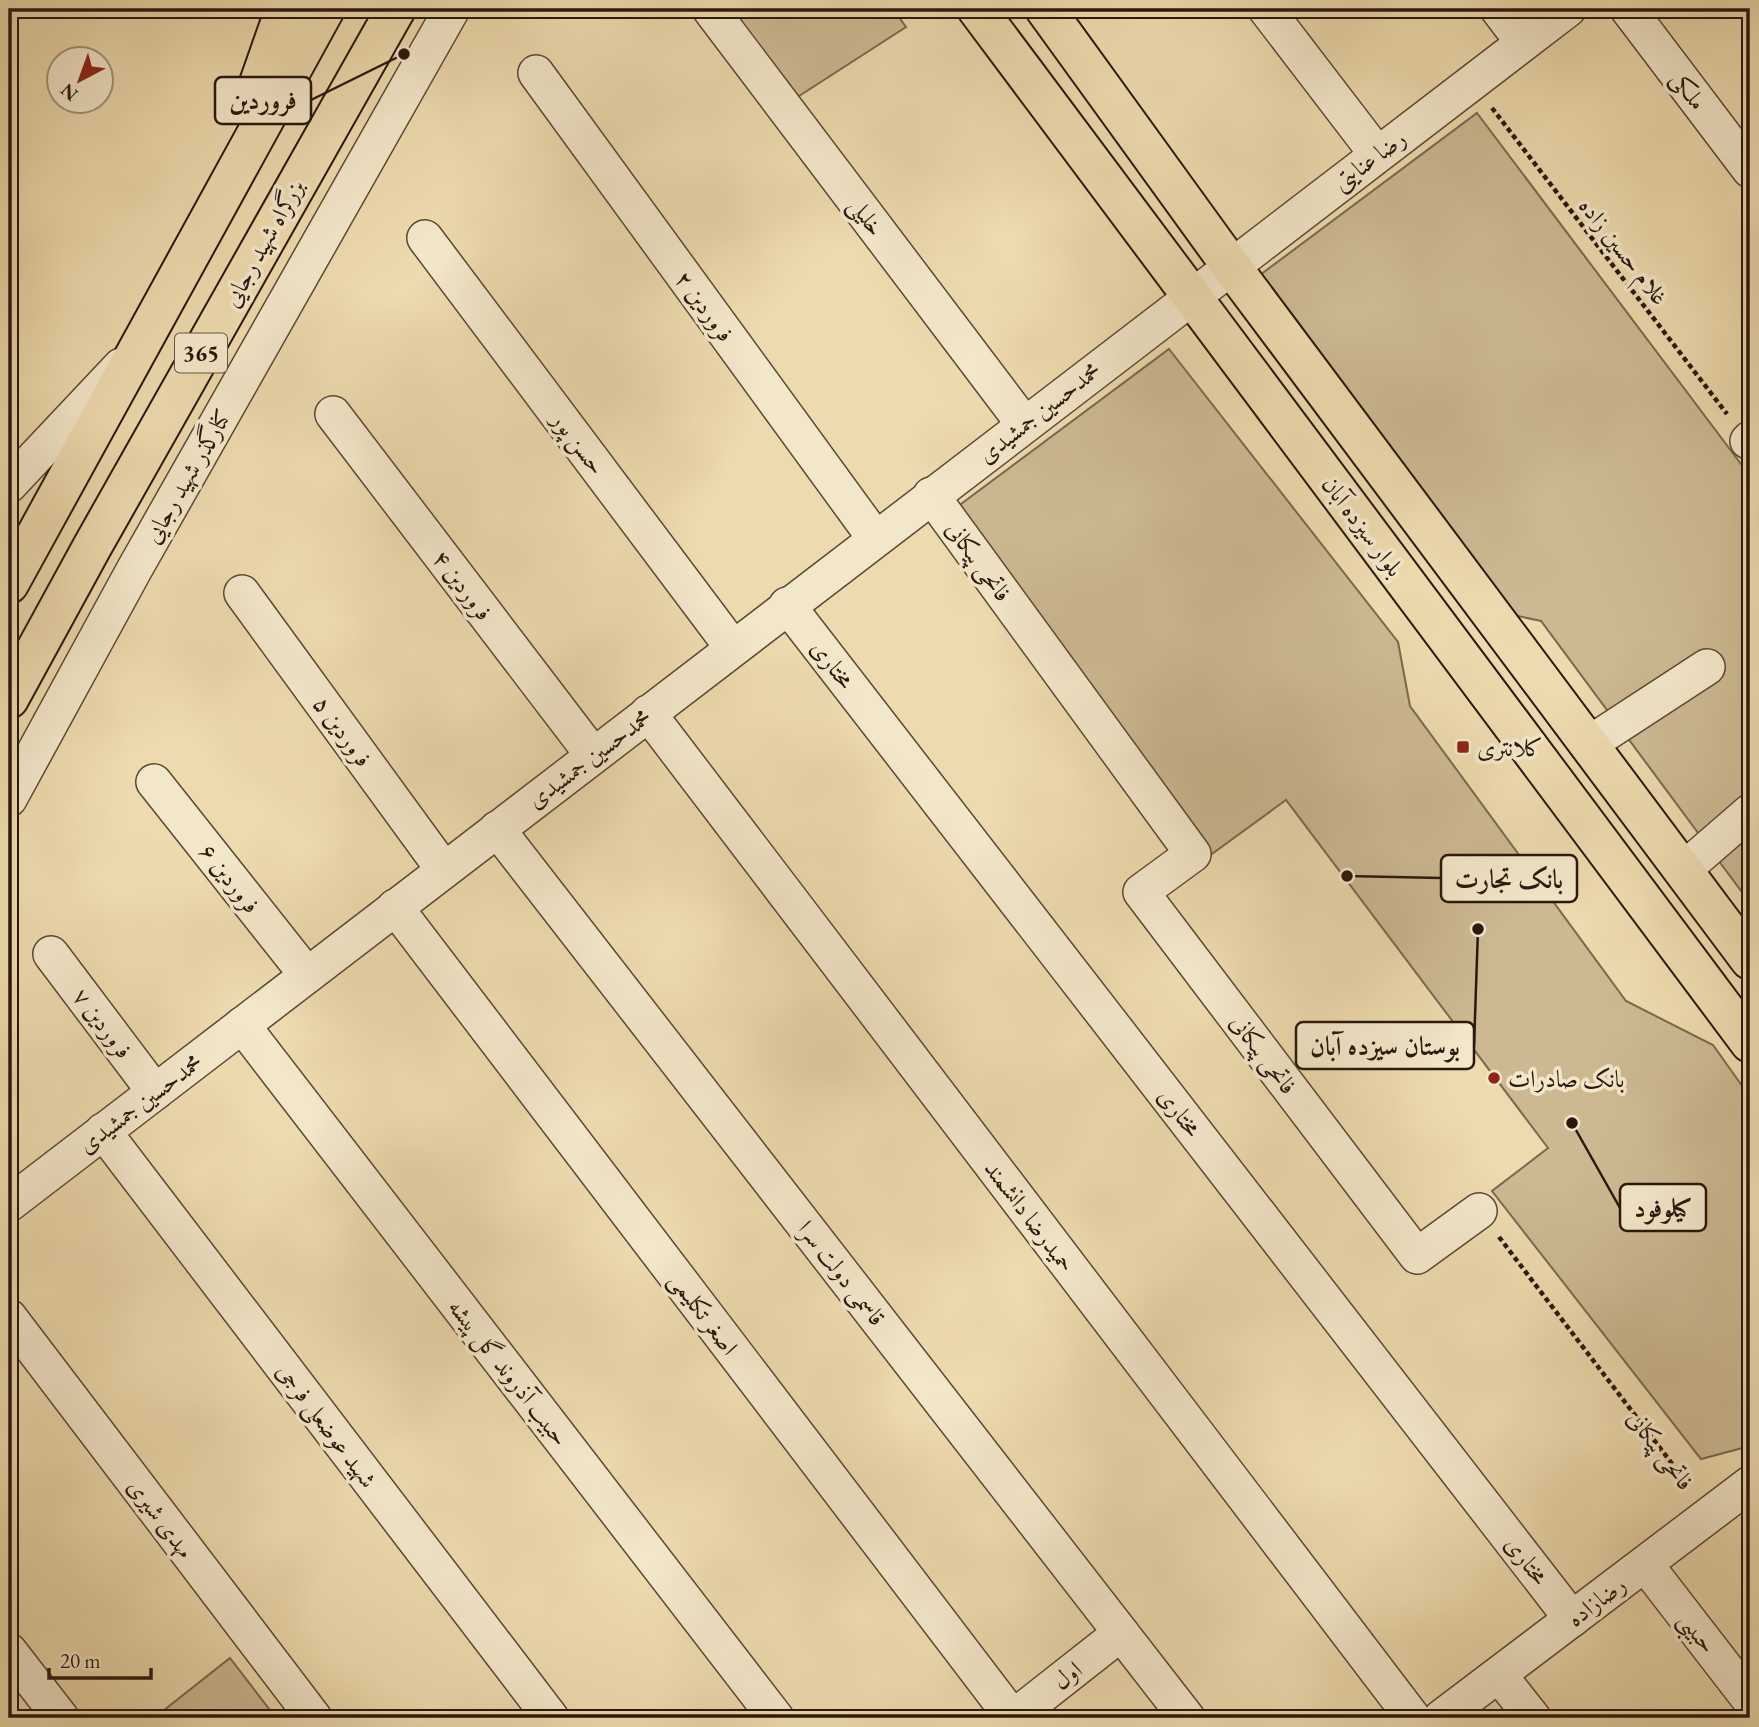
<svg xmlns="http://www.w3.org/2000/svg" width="1759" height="1727" font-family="'EB Garamond',Amiri,serif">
	<rect width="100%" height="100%" fill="#eddaae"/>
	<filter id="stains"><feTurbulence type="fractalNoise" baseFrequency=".00286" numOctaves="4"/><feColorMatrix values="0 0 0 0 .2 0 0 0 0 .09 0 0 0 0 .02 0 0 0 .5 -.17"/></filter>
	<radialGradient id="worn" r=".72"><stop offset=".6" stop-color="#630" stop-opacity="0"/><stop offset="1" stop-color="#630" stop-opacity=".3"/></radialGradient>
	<!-- green -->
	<g fill="#ccb992" stroke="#7a684f" stroke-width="2">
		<path d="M729,9H893L906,27L796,98Z"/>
		<path d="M1477,113L1750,476V903L1541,621L1499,612L1256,278Z"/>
		<path d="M1169,349L1398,642L1410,706L1626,1001L1713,1045L1750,1097V1446L1701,1459L1492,1191L1548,1148L1286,800L1209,856L957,507Z"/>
		<path d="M230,1658L276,1718H154Z"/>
	</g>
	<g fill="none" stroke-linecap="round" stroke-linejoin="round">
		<!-- minor casing -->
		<g stroke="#5a4834" stroke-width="38">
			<g id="minor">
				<path d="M710,9L1024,424"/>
				<path d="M1266,9L1377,154"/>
				<path d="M1498,9L1523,42"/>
				<path d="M1628,9L1750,170"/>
				<path d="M536,73L875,538"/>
				<path d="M425,238L733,648"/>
				<path d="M333,414L593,755"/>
				<path d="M1748,441L1750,439"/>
				<path d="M9,485L121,366"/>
				<path d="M931,495L1193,854L1141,892L1417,1256L1479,1211"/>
				<path d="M242,593L444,870"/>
				<path d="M787,605L1572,1619"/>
				<path d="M648,713L1413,1718"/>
				<path d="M1589,744L1707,667"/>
				<path d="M154,782L307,975"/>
				<path d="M9,799L134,570L452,9"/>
				<path d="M497,829L1187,1718"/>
				<path d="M1683,870L1750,812"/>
				<path d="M395,907L1013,1718"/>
				<path d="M51,954L155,1092"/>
				<path d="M242,1025L776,1718"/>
				<path d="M103,1131L551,1718"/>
				<path d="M9,1204L1568,9"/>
				<path d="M9,1317L314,1718"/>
				<path d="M1645,1564L1750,1700"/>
				<path d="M9,1651L61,1718"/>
				<path d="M1499,1675L1533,1718"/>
				<path d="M1013,1718L1121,1633"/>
				<path d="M1441,1718L1750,1484"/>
			</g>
		</g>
		<!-- major casing -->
		<g stroke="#29180c" stroke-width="42">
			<g id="major">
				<path d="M977,9L1750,1043"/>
				<path d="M1045,9L1231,266L1750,960"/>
			</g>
		</g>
		<!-- highway casing -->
		<g stroke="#29180c" stroke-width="42">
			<g id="highway">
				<path d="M252,103L285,9"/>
				<path d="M9,584L325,9"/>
				<path d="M9,699L92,547L396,9"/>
			</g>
		</g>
		<!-- path -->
		<g stroke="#29180c" stroke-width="4.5" stroke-dasharray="5 3.5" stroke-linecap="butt">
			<path d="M1492,108L1727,414"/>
			<path d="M1499,1237L1689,1486"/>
		</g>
		<!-- minor -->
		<use href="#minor" stroke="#f3e7ca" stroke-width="35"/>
		<!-- major -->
		<use href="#major" stroke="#eddaae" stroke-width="38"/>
		<!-- highway -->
		<use href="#highway" stroke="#eddaae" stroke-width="38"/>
	</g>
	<!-- markers -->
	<g fill="#8f2418" stroke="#f3e7ca" stroke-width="2.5">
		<rect x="1456" y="740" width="14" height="14" rx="3.5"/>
		<circle cx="1494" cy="1078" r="7"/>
	</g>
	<g text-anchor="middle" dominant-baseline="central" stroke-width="7" stroke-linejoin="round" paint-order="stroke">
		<!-- shield labels -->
		<rect fill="#f3e7ca" stroke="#665645" stroke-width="2" x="175" y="333.5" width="52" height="39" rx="5"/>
		<g font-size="23" font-weight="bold" fill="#29180c">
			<text x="201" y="353">365</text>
		</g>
		<!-- street labels -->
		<g font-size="24" fill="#29180c" stroke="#f3e7ca">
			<text transform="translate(1689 90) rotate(53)">ملکی</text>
			<text transform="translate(1369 160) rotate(-37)">رضا عنایتی</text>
			<text transform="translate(867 216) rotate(53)">خلیلی</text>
			<text transform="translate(263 243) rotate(-61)">بزرگراه شهید رجایی</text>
			<text transform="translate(1624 251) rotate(52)">غلام حسین زاده</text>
			<text transform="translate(705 306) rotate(54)">فروردین ۲</text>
			<text transform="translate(1039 412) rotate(-38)">محمدحسین جمشیدی</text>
			<text transform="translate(579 443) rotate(53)">حسن پور</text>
			<text transform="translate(187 476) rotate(-60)">کنارگذر شهید رجایی</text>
			<text transform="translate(1363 526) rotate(53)">بلوار سیزده آبان</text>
			<text transform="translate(979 561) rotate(54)">فاتحی پیکانی</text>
			<text transform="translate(463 585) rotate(53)">فروردین ۴</text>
			<text transform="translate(833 664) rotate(52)">مختاری</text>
			<text transform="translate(343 731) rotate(54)">فروردین ۵</text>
			<text transform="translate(589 758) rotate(-37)">محمدحسین جمشیدی</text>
			<text transform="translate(230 878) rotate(52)">فروردین ۶</text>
			<text transform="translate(103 1023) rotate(53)">فروردین ۷</text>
			<text transform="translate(1264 1054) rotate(53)">فاتحی پیکانی</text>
			<text transform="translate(140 1103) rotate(-37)">محمدحسین جمشیدی</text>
			<text transform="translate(1180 1112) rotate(52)">مختاری</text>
			<text transform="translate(1030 1216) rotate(53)">حمیدرضا دانشمند</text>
			<text transform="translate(842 1273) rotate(52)">قاسمی دولت سرا</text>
			<text transform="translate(704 1313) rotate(53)">اصغر تکلیمی</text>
			<text transform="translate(509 1372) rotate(52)">حبیب آذروند گل پیشه</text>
			<text transform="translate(327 1425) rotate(53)">شهید عوضعلی فرجی</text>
			<text transform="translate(1661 1450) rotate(53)">فاتحی پیکانی</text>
			<text transform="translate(161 1518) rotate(53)">مهدی شیری</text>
			<text transform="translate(1527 1560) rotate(52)">مختاری</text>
			<text transform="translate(1596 1601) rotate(-37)">رضازاده</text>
			<text transform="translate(1698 1632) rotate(52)">حبیبی</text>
			<text transform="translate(1067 1675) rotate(-38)">اول</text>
		</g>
		<!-- poi labels -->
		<g font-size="24" fill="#29180c" stroke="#f3e7ca" text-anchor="start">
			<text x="1477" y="747">کلانتری</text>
			<text x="1508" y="1078">بانک صادرات</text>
		</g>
	</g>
	<!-- callouts -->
	<path fill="none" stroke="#29180c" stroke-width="2.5" d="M404 54L311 100M1347 876L1441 878M1478 929L1474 1046M1572 1123L1620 1208"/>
	<g fill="#29180c" stroke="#f3e7ca" stroke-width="2.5">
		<circle cx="404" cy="54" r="7"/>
		<circle cx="1347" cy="876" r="7"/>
		<circle cx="1478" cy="929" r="7"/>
		<circle cx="1572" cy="1123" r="7"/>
	</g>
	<g fill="#f3e7ca" stroke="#29180c" stroke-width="2.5">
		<rect x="215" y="77" width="96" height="47" rx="7"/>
		<rect x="1441" y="855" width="136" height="47" rx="7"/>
		<rect x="1296" y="1022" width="178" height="47" rx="7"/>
		<rect x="1620" y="1184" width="86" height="47" rx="7"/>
	</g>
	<g font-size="26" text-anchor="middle" font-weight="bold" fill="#29180c">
		<text x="263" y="109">فروردین</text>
		<text x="1509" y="888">بانک تجارت</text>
		<text x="1385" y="1055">بوستان سیزده آبان</text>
		<text x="1663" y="1217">کیلوفود</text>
	</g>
	<!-- margin -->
	<rect width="1759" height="1727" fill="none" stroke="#eddaae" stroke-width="35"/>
	<rect x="10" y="10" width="1738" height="1706" fill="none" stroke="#29180c" stroke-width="3.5"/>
	<rect x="18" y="18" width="1724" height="1692" fill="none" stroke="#29180c" stroke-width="2"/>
	<!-- north arrow -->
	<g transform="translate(80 80) rotate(221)"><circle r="33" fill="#f3e7ca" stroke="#a2947e" stroke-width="2"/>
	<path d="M0-5L12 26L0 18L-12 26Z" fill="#8f2418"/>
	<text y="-10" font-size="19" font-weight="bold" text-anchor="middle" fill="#29180c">N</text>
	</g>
	<!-- scale -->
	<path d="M49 1668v10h102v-10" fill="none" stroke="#29180c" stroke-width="3.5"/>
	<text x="60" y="1668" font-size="21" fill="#29180c" stroke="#f3e7ca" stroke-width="5" paint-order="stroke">20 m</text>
	<rect width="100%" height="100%" filter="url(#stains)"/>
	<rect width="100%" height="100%" fill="url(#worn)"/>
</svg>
